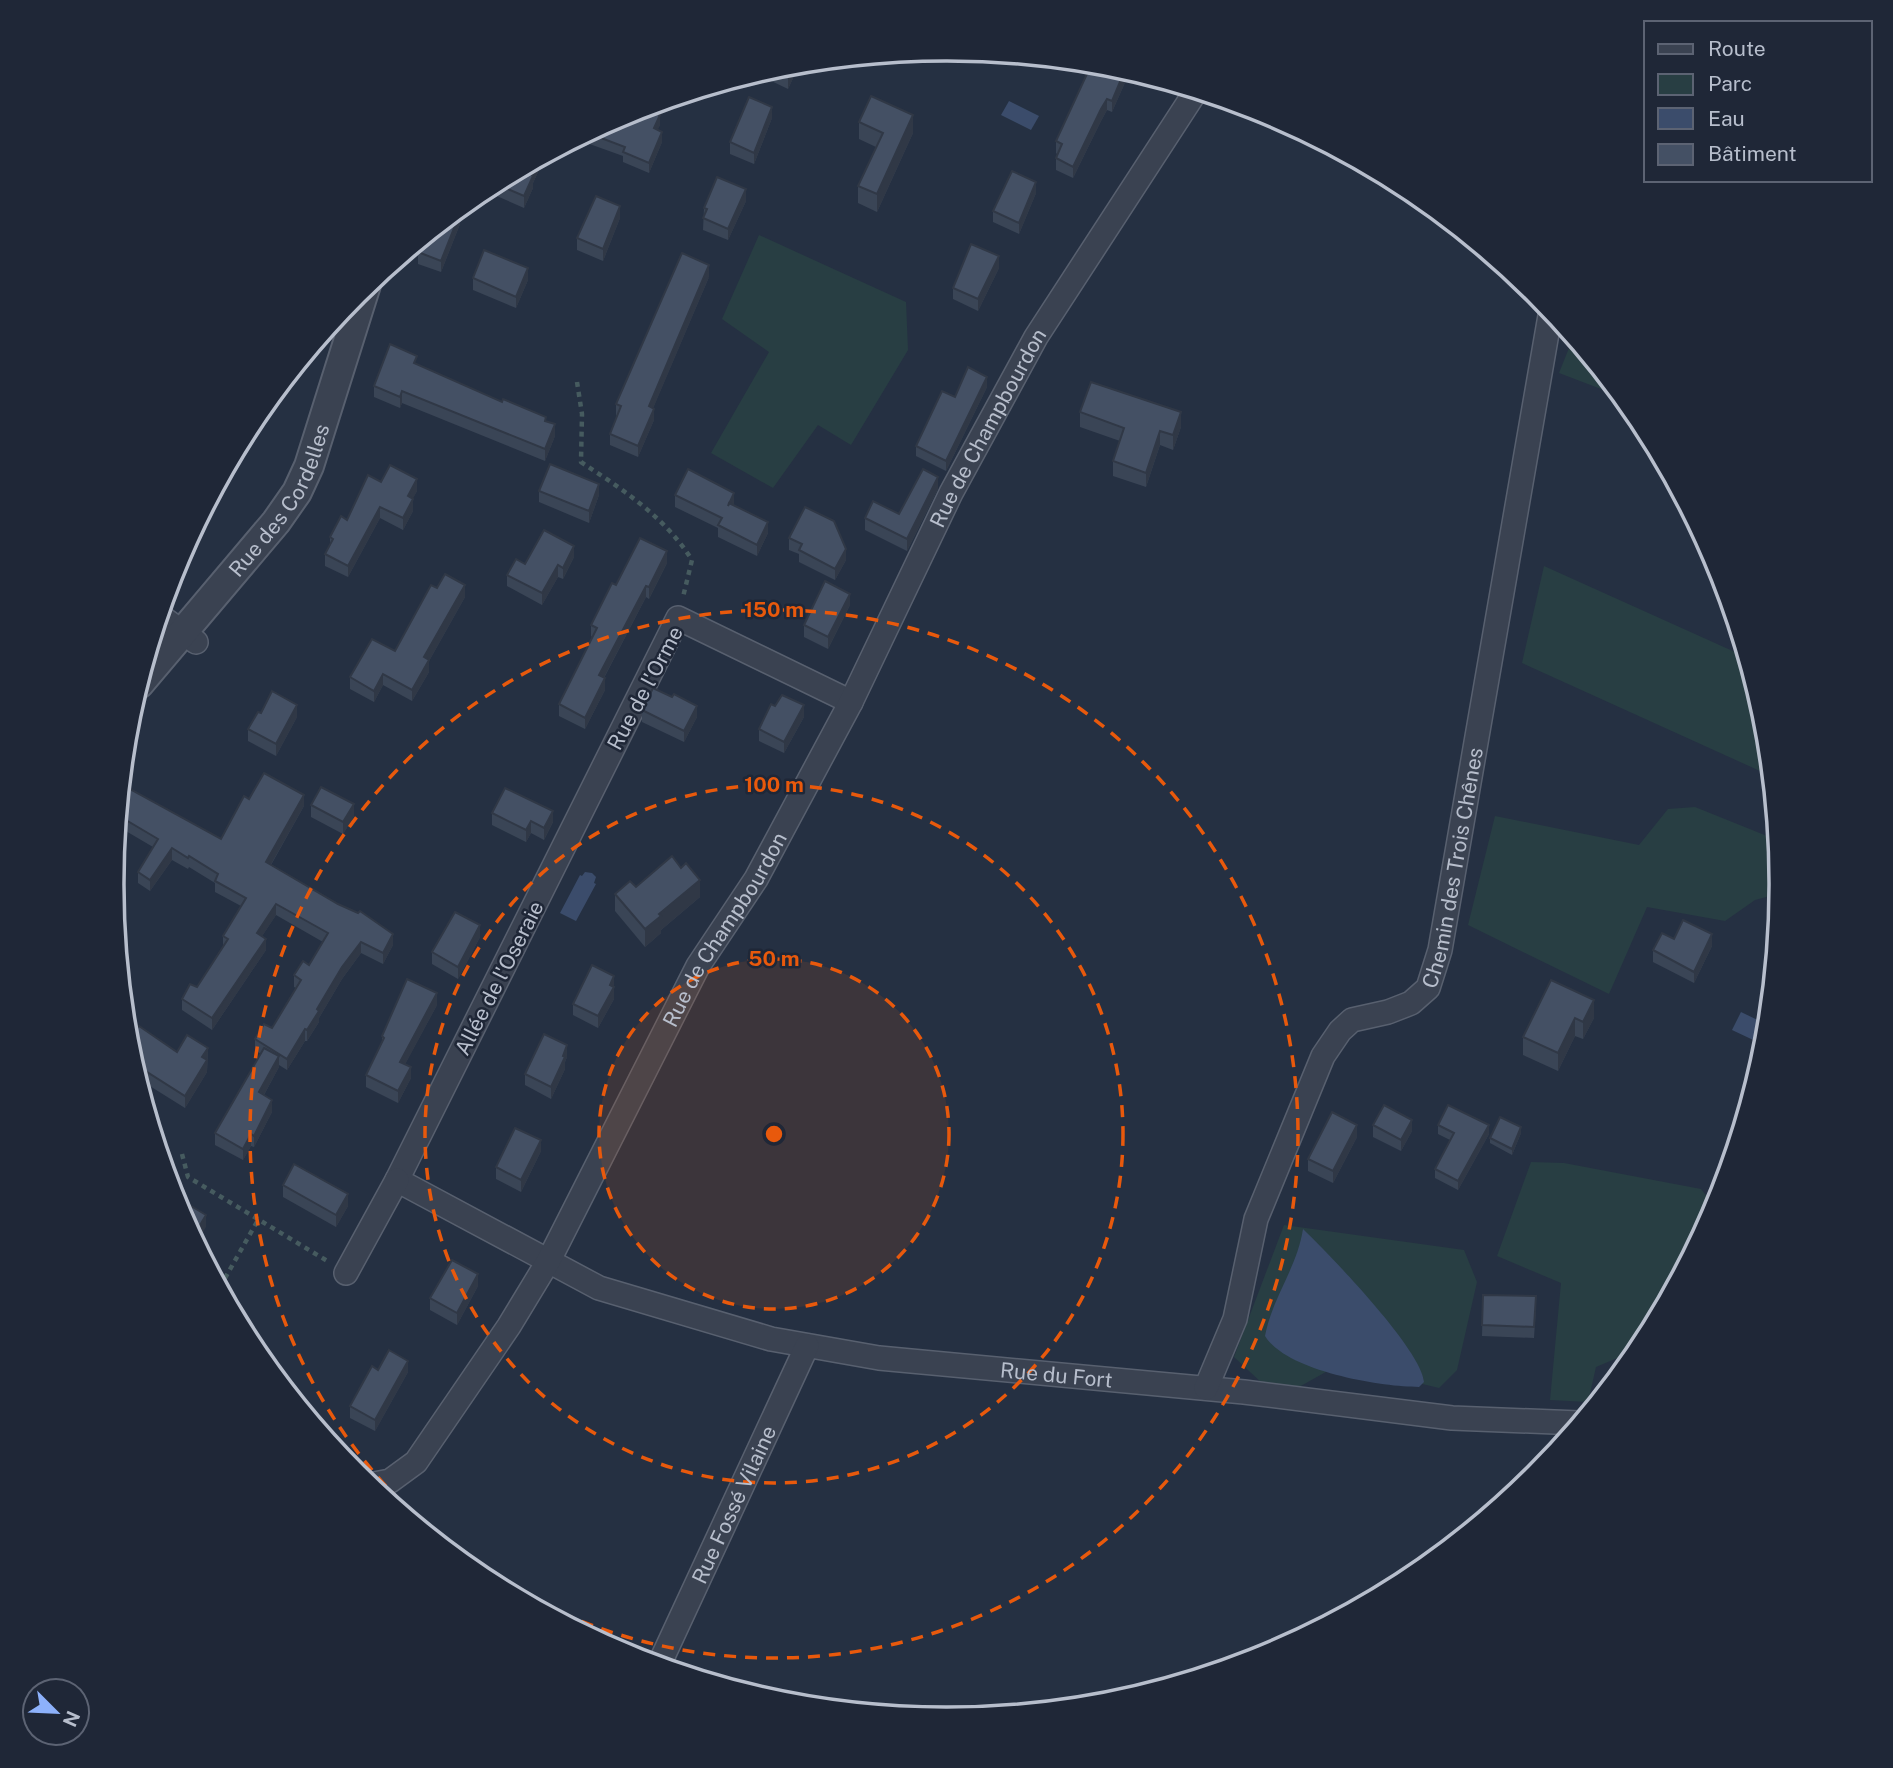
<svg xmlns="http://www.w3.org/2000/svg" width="1893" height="1768" font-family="'Public Sans',sans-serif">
	<rect width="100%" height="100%" fill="#253042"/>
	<!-- green -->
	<g fill="#283e43">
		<path d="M759,235L906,302L908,350L851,445L818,425L773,488L711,453L769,352L722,319Z"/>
		<path d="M1573,338L1622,397L1559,373Z"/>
		<path d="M1544,566L1746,657L1766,721L1771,776L1522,663Z"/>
		<path d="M1695,807L1777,840L1781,893L1755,900L1725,921L1647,907L1609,994L1468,925L1495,816L1639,845L1668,809Z"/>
		<path d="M1531,1162L1564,1163L1701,1189L1716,1208L1652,1327L1644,1333L1634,1351L1596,1367L1588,1402L1550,1400L1561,1283L1497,1256Z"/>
		<path d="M1284,1225L1464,1250L1477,1282L1457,1370L1439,1388L1340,1364L1299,1387L1264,1385L1234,1357Z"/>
	</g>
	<!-- water -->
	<g fill="#3b4c6b">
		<path d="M1009,101L1039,116L1031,130L1001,115Z"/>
		<path d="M585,872L592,873L596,877L594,883L596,884L576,921L560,913L580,875L582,876Z"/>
		<path d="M1741,1012L1768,1025L1766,1046L1732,1030Z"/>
		<path d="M1303,1229C1329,1254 1422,1350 1424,1382L1419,1387C1380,1387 1286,1371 1265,1336C1272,1298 1297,1268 1303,1229Z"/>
	</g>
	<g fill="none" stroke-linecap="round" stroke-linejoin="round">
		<!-- minor casing -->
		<g stroke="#58606f" stroke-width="26">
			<g id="minor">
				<path d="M160,616L196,642"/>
				<path id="s1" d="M851,702L678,618L397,1180L599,1288L771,1339L879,1358L1244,1392L1452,1418L1579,1423"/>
				<path d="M346,1273L397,1180"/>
				<path id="s2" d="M1206,1388L1235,1319L1256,1219L1323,1056L1340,1031L1352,1020L1388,1012L1411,1003L1428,988L1440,950L1551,310"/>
				<path id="s3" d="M369,1485L390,1481L416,1462L509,1326L549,1260L698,966L756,879L851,702L951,493L1036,337L1196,91"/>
				<path id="s4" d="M659,1665L807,1346"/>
			</g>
		</g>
		<!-- tertiary casing -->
		<g stroke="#58606f" stroke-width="32">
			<g id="tertiary">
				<path id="s5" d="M139,684L276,522L297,492L309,466L366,285"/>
			</g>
		</g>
		<!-- path -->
		<g stroke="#465b5f" stroke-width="4.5" stroke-dasharray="5 5" stroke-linecap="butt">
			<path d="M577,382L582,414L581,462C622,489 665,517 692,560L683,597"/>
			<path d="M182,1154L188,1177L329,1262"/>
			<path d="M220,1287L258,1220"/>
		</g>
		<!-- minor -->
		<use href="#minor" stroke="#3a4251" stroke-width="23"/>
		<!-- tertiary -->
		<use href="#tertiary" stroke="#3a4251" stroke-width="28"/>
	</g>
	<!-- wall -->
	<g fill="#3a4556">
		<path d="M800,63L788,89L763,77V71L784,65Z"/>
		<path d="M1127,72V78L1112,112L1107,110L1101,121L1073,178L1056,170V158L1057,154L1056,153V141Z"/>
		<path d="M627,112L660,125L657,130L662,142L649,173L623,162V156L584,142V135Z"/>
		<path d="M772,118L754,164L730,154V142Z"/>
		<path d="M859,122L913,133L877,212L858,203V186L876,147L859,139Z"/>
		<path d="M543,158V161L533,183V188L524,208L490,193V186Z"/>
		<path d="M1036,193L1019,234L993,222V211Z"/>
		<path d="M746,201L728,240L703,230L704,208Z"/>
		<path d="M457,211L460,224L441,272L418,264V253L416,252V244Z"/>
		<path d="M620,218L603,261L577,250V238Z"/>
		<path d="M999,268L978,311L953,299V288Z"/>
		<path d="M709,277L653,408L654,420L638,457L610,445V434L617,416L616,415V404Z"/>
		<path d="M473,278L528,280L516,308L473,290Z"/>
		<path d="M417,365L546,421L555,436L545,461L402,403L400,408L374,397V386Z"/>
		<path d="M987,387L946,471L916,456V446L955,397Z"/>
		<path d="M1080,412L1181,427L1173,450L1160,445L1146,487L1113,476V461L1120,441L1080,427Z"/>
		<path d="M381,482L417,491L412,499L413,511L403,530L380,518L348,577L325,566V554L330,544V537Z"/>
		<path d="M938,489L907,551L865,530V518L899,514Z"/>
		<path d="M539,491L599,495L589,523L539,502Z"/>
		<path d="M675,495L734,504V505L768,533L757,556L718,537V528L675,507Z"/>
		<path d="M789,538L846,560L835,580L799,562V554L789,550Z"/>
		<path d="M574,557L563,579L558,577L542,605L507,586V575Z"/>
		<path d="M667,563L649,599L646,597L604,678L605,690L585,729L559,716V704L592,637L591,636V625L616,585Z"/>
		<path d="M437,588L465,597L429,661V672L412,701L383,685L374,702L350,689V677L395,651Z"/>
		<path d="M850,605L828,649L804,637V625Z"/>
		<path d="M775,706L804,717L784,753L759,741V729Z"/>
		<path d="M642,710L697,717L684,742L642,722Z"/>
		<path d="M297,717L276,756L248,741V729Z"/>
		<path d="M121,784L221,839L249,799L304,806L271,865L393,945L383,964L361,953L342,979L319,1018V1022L307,1041H305L287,1070L279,1065V1067L264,1095L272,1112L254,1147L251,1146L243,1160L215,1145V1133L261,1054L255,1050V1039L272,1028L296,988L294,987V975L309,965L323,942L276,915L262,936L266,950L212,1030L182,1010V999L197,987L223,946V936L241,906L215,892V883L189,867L188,869L172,860L150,891L138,883V872L153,847L119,827L117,830Z"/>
		<path d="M311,805L354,816L343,834L311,817Z"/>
		<path d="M492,813L553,822L544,840L531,833L526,842L492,825Z"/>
		<path d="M636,887L700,897L661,930V933L645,947L615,911V894Z"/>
		<path d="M480,937L458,979L432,964V952Z"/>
		<path d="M1674,939L1712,946L1694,983L1653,962V950Z"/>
		<path d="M614,976V999L598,1028L573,1015V1004Z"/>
		<path d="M1551,980L1594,1018L1583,1039L1575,1036L1558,1071L1523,1055V1037Z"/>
		<path d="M437,1005L405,1064L411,1078L398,1103L366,1087V1075L382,1044V1036Z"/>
		<path d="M134,1032L177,1052L208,1048L207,1072L185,1108L137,1078L127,1046Z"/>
		<path d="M567,1057L565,1062V1069L551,1099L525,1085V1074Z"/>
		<path d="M1373,1125L1412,1131L1401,1151L1373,1137Z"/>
		<path d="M1438,1125L1489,1134L1458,1190L1435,1178V1169L1450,1140L1438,1134Z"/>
		<path d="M1521,1133L1512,1155L1490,1143V1138Z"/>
		<path d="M1357,1137L1333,1183L1308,1171V1159Z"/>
		<path d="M541,1151L521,1192L496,1179V1167Z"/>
		<path d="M1730,1163L1721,1192L1715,1189V1179Z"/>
		<path d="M283,1185L348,1206L336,1227L283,1197Z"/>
		<path d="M478,1286L457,1325L430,1310V1298Z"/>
		<path d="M1483,1295L1536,1307L1534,1338L1482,1336Z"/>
		<path d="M378,1370L408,1372L375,1431L350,1418V1406Z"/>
	</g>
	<!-- shaded-wall -->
	<g fill="#303846">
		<path d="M800,63L788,89V77L794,64Z"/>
		<path d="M1125,70L1128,71L1127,78L1112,112V101Z"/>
		<path d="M1107,99V110L1101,121L1073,178V167L1101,109Z"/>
		<path d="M772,107V118L754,164V153Z"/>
		<path d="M660,115V125L654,138V128Z"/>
		<path d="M913,115V133L877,212V194Z"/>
		<path d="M662,132V142L649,173V163Z"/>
		<path d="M543,158V161L533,183V188L524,208V196L532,175L538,160Z"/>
		<path d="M1036,182V193L1019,234V223Z"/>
		<path d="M746,189V201L728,240V229Z"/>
		<path d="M620,206V218L603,261V249Z"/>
		<path d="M460,213V224L441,272V261Z"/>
		<path d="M999,256V268L978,311V299Z"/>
		<path d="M709,265V277L649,418V406Z"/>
		<path d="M528,268V280L516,308V297Z"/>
		<path d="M987,377V387L946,471V461Z"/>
		<path d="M402,391V403L400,408V397Z"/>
		<path d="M654,409V420L638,457V446Z"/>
		<path d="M1181,412V427L1173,450V435Z"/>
		<path d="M555,424V436L545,461V449Z"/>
		<path d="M1160,431V445L1146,487V473Z"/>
		<path d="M938,477V489L907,551V539Z"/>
		<path d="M417,479V491L408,508V496Z"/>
		<path d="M599,484V495L589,523V511Z"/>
		<path d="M734,493V504L728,517V506Z"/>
		<path d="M413,499V511L403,530V518Z"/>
		<path d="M380,507V518L348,577V566Z"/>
		<path d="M768,522V533L757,556V545Z"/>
		<path d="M574,546V557L563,579V568Z"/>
		<path d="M846,549V560L835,580V569Z"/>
		<path d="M667,551V563L649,599V587Z"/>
		<path d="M558,565V577L542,605V593Z"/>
		<path d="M465,585V597L429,661V672L412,701V690L424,657Z"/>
		<path d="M646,586V597L599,687V675Z"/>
		<path d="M850,594V605L828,649V637Z"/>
		<path d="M383,674V685L374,702V691Z"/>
		<path d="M605,678V690L585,729V718Z"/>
		<path d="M297,705V717L276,756V744Z"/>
		<path d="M804,705V717L784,753V742Z"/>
		<path d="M697,706V717L684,742V731Z"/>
		<path d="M304,795V806L266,873V862Z"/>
		<path d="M354,804V816L343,834V822Z"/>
		<path d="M553,811V822L544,840V828Z"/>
		<path d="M531,821V833L526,842V830Z"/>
		<path d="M172,848V860L150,891V880Z"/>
		<path d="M700,880V897L661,930V933L645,947V929L659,914Z"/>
		<path d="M276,904V915L257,944V933Z"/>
		<path d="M480,925V937L458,979V967Z"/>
		<path d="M393,934V945L383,964V953Z"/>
		<path d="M1712,934V946L1694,983V972Z"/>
		<path d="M266,939V950L212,1030V1018Z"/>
		<path d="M361,942V953L342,979L319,1018V1022L307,1041V1030L317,1009L342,967Z"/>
		<path d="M614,976V999L598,1028V1016Z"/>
		<path d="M437,993V1005L400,1074V1062Z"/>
		<path d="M1594,1000V1018L1583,1039V1022Z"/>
		<path d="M1575,1018V1036L1558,1071V1053Z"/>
		<path d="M305,1029V1041L287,1070V1059Z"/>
		<path d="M567,1045V1057L565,1062V1069L551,1099V1087Z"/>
		<path d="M208,1048L207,1072L185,1108V1096L202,1057Z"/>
		<path d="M279,1056V1067L259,1104V1092Z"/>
		<path d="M411,1067V1078L398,1103V1091Z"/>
		<path d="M272,1100V1112L254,1147V1136Z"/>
		<path d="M1412,1120V1131L1401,1151V1140Z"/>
		<path d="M1357,1125V1137L1333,1183V1171Z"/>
		<path d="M1489,1125V1134L1458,1190V1181Z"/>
		<path d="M1521,1127V1133L1512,1155V1149Z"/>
		<path d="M251,1134V1146L243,1160V1149Z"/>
		<path d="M541,1140V1151L521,1192V1180Z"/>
		<path d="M348,1194V1206L336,1227V1215Z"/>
		<path d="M206,1215V1227L196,1244L193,1237Z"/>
		<path d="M478,1274V1286L457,1325V1313Z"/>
		<path d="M408,1361V1372L375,1431V1420Z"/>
	</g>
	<!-- building -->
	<g fill="#445064" stroke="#303846" stroke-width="2">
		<path d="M1092,63L1110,65L1125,70L1112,101L1107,99L1101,109L1073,167L1056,158L1062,144L1056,141Z"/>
		<path d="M794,64L788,77L771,69L784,65Z"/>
		<path d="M871,96L913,115L877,194L858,186L883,133L859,122Z"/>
		<path d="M749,97L772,107L754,153L730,142Z"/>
		<path d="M643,108L660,115L654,128L662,132L649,163L623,152L625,147L588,133L627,112Z"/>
		<path d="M538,160L532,175L533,176L524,196L494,183Z"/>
		<path d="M1012,171L1036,182L1019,223L993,211Z"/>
		<path d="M717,177L746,189L728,229L703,218L707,209L704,208Z"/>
		<path d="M596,196L620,206L603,249L577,238Z"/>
		<path d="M457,211L460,213L441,261L418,252L421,243L419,242Z"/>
		<path d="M971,244L999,256L978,299L953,288Z"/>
		<path d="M484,250L528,268L516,297L473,278Z"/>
		<path d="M682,253L709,265L649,406L654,409L638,446L610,434L621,406L616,404Z"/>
		<path d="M390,344L417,356L414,363L502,402L503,399L546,417L545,421L555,424L545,449L402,391L400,397L374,386Z"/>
		<path d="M968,367L987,377L946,461L916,446L942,391L955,397Z"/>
		<path d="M1091,382L1181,412L1173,435L1160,431L1146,473L1113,461L1124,428L1080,412Z"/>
		<path d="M550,464L599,484L589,511L539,491Z"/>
		<path d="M390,465L417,479L408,496L413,499L403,518L380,507L348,566L325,554L333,539L330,537L341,516L347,520L368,475L381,482Z"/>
		<path d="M688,469L734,493L728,506L729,503L768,522L757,545L718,525L722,518L675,495Z"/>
		<path d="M923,469L938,477L907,539L865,518L873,501L899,514Z"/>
		<path d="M805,507L834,521L846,549L835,569L799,550L802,544L789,538Z"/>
		<path d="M544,530L574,546L563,568L558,565L542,593L507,575L516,559L525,564Z"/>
		<path d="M640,538L667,551L649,587L646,586L599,675L605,678L585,718L559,704L597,628L591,625L612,583L616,585Z"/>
		<path d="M445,574L465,585L424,657L429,660L412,690L383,674L374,691L350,677L372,639L395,651L431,585L437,588Z"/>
		<path d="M825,581L850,594L828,637L804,625Z"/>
		<path d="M653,688L672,697L674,694L697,706L684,731L642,710Z"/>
		<path d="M272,691L297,705L276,744L248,729L258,712L261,713Z"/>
		<path d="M782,695L804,705L784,742L759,729L771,704L775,706Z"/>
		<path d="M264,773L304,795L266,862L338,904L358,913L360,911L393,934L383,953L361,942L342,967L317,1009L319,1011L307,1030L305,1029L287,1059L255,1039L264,1024L272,1028L301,980L294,975L303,961L309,965L328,933L276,904L257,933L266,939L212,1018L182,999L190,984L197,987L228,939L223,936L246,898L215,881L218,874L189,856L188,858L172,848L150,880L138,872L158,839L119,816L118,817L121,784L221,839L244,796L249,799Z"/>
		<path d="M321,787L354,804L343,822L311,805Z"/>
		<path d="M505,788L553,811L544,828L531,821L526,830L492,813Z"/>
		<path d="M672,856L681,868L686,863L700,880L659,914L661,916L645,929L615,894L630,881L636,887Z"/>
		<path d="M455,912L480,925L458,967L432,952Z"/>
		<path d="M1683,920L1712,934L1694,972L1653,950L1662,933L1674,939Z"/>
		<path d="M592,965L614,976L610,985L614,987L598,1016L573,1004Z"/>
		<path d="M407,979L437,993L400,1062L411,1067L398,1091L366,1075L384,1038L382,1036Z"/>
		<path d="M1551,980L1594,1000L1583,1022L1575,1018L1558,1053L1523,1037Z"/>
		<path d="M125,1026L134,1032L139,1026L177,1052L187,1035L208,1048L202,1057L207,1060L185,1096L133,1063L127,1046Z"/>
		<path d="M544,1034L567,1045L563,1056L565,1057L551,1087L525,1074Z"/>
		<path d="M264,1048L279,1056L259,1092L272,1100L254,1136L251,1134L243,1149L215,1133Z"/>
		<path d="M1384,1105L1412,1120L1401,1140L1373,1125Z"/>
		<path d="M1448,1105L1489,1125L1458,1181L1435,1169L1454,1133L1438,1125Z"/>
		<path d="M1332,1112L1357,1125L1333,1171L1308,1159Z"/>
		<path d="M1500,1117L1521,1127L1512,1149L1490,1138Z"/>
		<path d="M515,1128L541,1140L521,1180L496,1167Z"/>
		<path d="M1724,1160L1730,1163L1724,1183L1715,1179Z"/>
		<path d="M294,1164L348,1194L336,1215L283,1185Z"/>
		<path d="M174,1200L189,1209L191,1206L206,1215L193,1237Z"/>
		<path d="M452,1260L478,1274L457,1313L430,1298Z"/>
		<path d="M1483,1295L1536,1296L1534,1327L1482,1325Z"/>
		<path d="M389,1350L408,1361L375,1420L350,1406L372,1366L378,1370Z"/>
	</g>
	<!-- distance rings -->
	<circle cx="774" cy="1134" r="175" fill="#e8590c" fill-opacity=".12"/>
	<g fill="none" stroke="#e8590c" stroke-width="3.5" stroke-dasharray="12 9">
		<circle cx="774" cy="1134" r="175"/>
		<circle cx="774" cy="1134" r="349"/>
		<circle cx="774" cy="1134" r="524"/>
	</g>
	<g text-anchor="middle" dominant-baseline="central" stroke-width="5" stroke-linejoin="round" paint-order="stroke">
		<!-- street labels -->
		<g font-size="21" fill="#b7becc" stroke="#1f2737">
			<text stroke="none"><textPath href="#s3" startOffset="1237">Rue de Champbourdon</textPath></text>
			<text stroke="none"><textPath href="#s5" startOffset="233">Rue des Cordelles</textPath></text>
			<text transform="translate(645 688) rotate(-62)">Rue de l'Orme</text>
			<text stroke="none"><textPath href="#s2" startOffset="607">Chemin des Trois Chênes</textPath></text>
			<text stroke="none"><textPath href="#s3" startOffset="670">Rue de Champbourdon</textPath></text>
			<text transform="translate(499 978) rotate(-63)">Allée de l'Oseraie</text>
			<text stroke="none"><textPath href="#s1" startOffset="1517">Rue du Fort</textPath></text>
			<text stroke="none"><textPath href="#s4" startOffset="177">Rue Fossé Vilaine</textPath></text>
		</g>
	</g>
	<!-- crop -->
	<path d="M0 0H1893V1768H0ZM946 61H947A822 822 0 0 1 1769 883V885A822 822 0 0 1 947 1707H946A822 822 0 0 1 124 885V883A822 822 0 0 1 946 61Z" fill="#1f2737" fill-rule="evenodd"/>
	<path fill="none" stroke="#b7becc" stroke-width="3.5" d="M946 61H947A822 822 0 0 1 1769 883V885A822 822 0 0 1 947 1707H946A822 822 0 0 1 124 885V883A822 822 0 0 1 946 61Z"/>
	<circle cx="774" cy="1134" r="10" fill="#e8590c" stroke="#1f2737" stroke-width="3.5"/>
	<g font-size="21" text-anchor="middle" font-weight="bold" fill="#e8590c" stroke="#1f2737" stroke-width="5" stroke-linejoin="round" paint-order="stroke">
		<text x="774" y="617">150 m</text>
		<text x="774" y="792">100 m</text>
		<text x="774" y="966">50 m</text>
	</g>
	<!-- legend -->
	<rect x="1644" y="21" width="228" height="161" fill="#1f2737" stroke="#5c6373" stroke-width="2"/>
	<rect x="1658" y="44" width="35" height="10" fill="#3a4251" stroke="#5c6373" stroke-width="2"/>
	<text x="1708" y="56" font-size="21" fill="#b7becc">Route</text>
	<rect x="1658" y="74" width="35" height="21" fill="#283e43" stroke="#5c6373" stroke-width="2"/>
	<text x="1708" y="91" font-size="21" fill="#b7becc">Parc</text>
	<rect x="1658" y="108" width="35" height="21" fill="#3b4c6b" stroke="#5c6373" stroke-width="2"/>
	<text x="1708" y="126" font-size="21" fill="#b7becc">Eau</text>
	<rect x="1658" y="144" width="35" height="21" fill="#445064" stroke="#5c6373" stroke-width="2"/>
	<text x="1708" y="161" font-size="21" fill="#b7becc">Bâtiment</text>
	<!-- north arrow -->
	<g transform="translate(56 1712) rotate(114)"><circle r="33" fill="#1f2737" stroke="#5c6373" stroke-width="2"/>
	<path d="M0-5L12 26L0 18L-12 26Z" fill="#8db1fa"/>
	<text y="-10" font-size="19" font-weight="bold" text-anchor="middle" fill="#b7becc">N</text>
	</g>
</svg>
